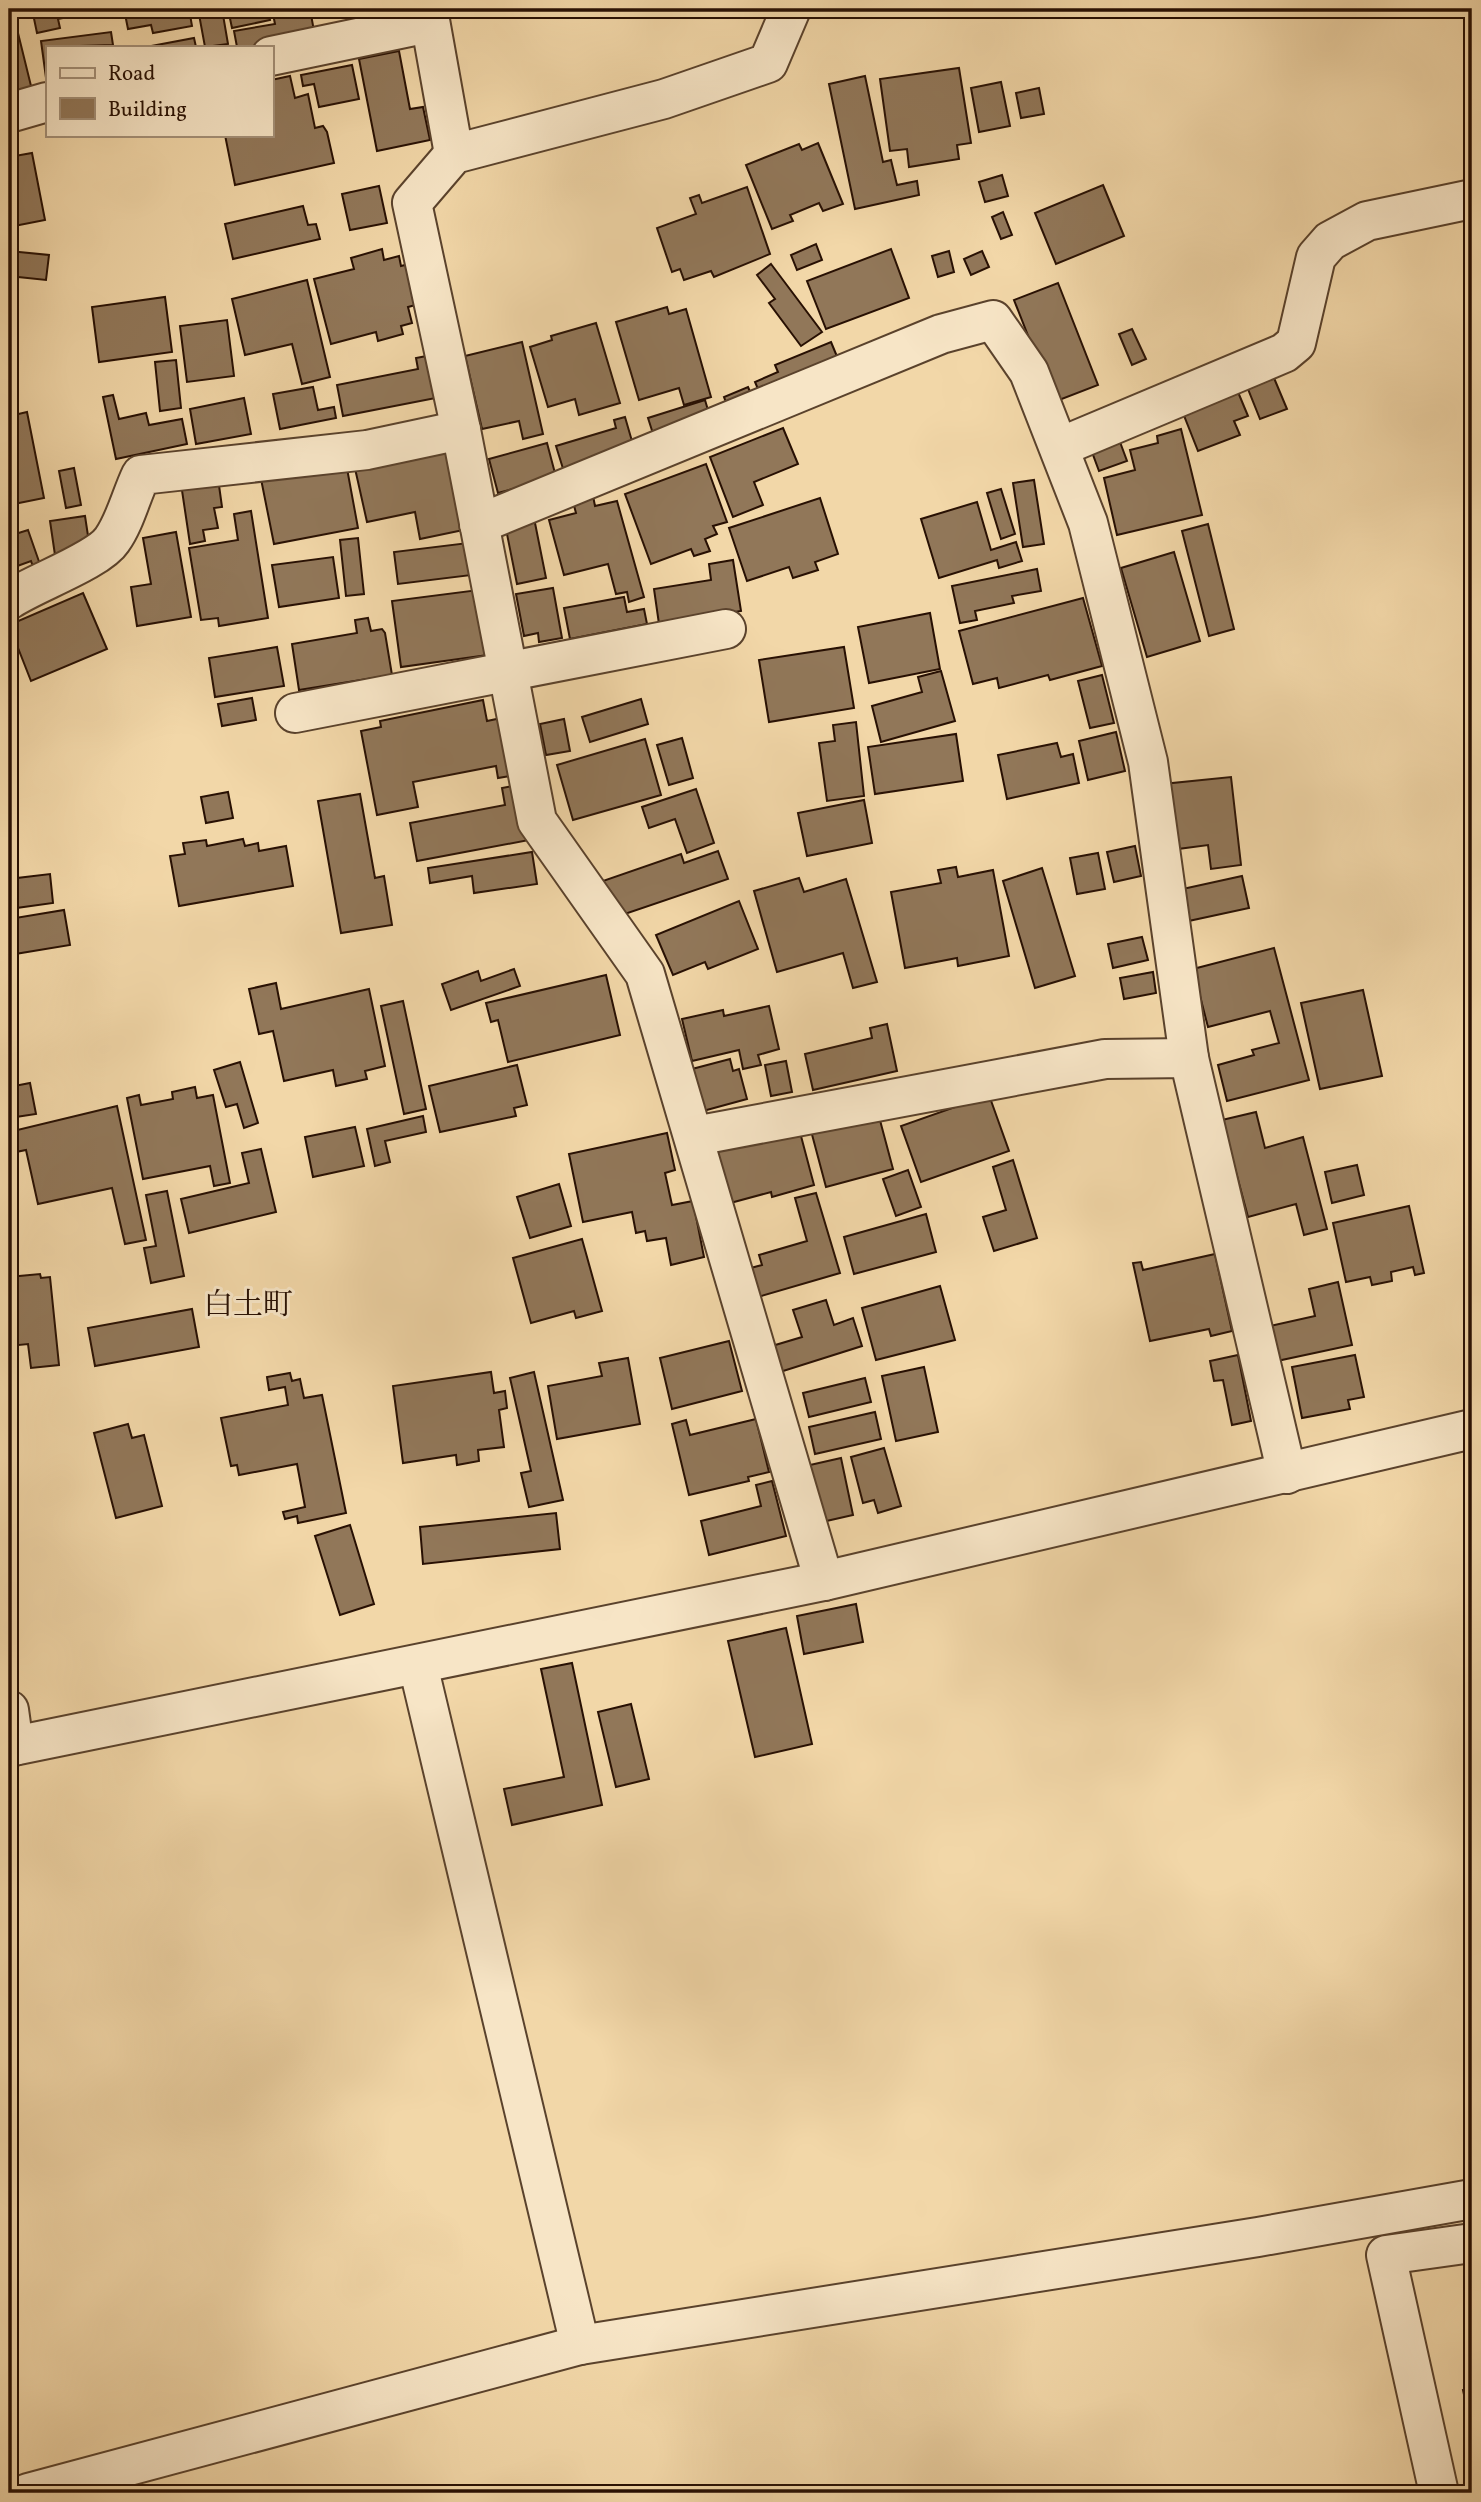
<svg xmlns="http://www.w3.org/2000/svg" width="1481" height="2502" font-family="Vollkorn,'Noto Serif JP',serif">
	<rect width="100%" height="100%" fill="#f2d7a8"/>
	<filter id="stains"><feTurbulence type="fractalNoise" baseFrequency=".00286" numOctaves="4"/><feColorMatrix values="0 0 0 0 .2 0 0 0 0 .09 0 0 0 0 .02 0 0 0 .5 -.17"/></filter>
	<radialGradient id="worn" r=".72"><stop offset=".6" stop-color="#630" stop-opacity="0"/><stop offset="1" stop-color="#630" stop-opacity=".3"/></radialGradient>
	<!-- building -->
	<g fill="#917759" stroke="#281003" stroke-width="2">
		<path d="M32,9H107L58,19L60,28L37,33Z"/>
		<path d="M124,9H189L192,26L153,33L151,25L128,29Z"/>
		<path d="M198,9H222L228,44L205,47Z"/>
		<path d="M228,9H268L270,20L232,28Z"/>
		<path d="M272,9H310L316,42L237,47L234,31L275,24Z"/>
		<path d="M320,9H416L364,16L363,10L321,16Z"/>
		<path d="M17,29L33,94L9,96V31Z"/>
		<path d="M111,32L113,45L47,47V85L41,41Z"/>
		<path d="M194,38L196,47H146Z"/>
		<path d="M399,51L410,109L423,107L430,140L377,151L359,59Z"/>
		<path d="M352,65L359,99L319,107L314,84L303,86L301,75Z"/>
		<path d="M959,68L971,143L957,145L959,159L909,167L907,149L890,151L880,79Z"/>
		<path d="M290,76L295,98L308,94L315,128L323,126L327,132L334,163L235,185L225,135H271V80Z"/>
		<path d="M865,76L883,162L891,160L897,185L917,181L919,195L855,209L829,84Z"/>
		<path d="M1001,82L1010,126L979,132L971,88Z"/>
		<path d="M1039,88L1044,114L1021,118L1016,93Z"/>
		<path d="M818,143L843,204L823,211L819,203L790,215L793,221L772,229L746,165L799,144L802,150Z"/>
		<path d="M32,153L45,220L9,227V157Z"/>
		<path d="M1002,175L1008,196L985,202L979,182Z"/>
		<path d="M1103,185L1124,236L1056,264L1035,213Z"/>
		<path d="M379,186L387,223L350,230L342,194Z"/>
		<path d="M747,187L770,254L714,277L711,271L684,280L680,269L672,272L657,228L696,214L690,198L699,195L702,203Z"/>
		<path d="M303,206L308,225L316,224L320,239L233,259L225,224Z"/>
		<path d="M1003,212L1012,235L1001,239L992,217Z"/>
		<path d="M816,244L822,260L797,270L791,255Z"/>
		<path d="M382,249L384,260L399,256L401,266L413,263L423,303L408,307L412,323L401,326L403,334L378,341L376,332L331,344L314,279L354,269L351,258Z"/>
		<path d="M891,249L909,298L826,329L807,281Z"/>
		<path d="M9,251L49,255L46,280L9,276Z"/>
		<path d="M949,251L954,272L938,277L932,256Z"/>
		<path d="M982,251L989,267L971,275L964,259Z"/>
		<path d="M771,264L822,332L801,346L769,303L775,299L757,275Z"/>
		<path d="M307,280L330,377L302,384L292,344L245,355L232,299Z"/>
		<path d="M1058,283L1098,385L1054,402L1014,300Z"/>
		<path d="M165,297L172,352L99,362L92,307Z"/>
		<path d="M667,307L669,314L686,309L711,397L684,405L679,388L639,400L616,322Z"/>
		<path d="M227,320L234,376L187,382L180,326Z"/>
		<path d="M596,323L620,403L579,415L575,399L548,407L530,347L552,340L551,336Z"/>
		<path d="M1132,329L1146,359L1132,365L1119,334Z"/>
		<path d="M522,342L543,434L523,439L519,421L482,429L465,356Z"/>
		<path d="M831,342L843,371L764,403L755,382L778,372L775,365Z"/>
		<path d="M437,354L446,396L343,416L337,385L418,369L416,358Z"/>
		<path d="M176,360L181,408L160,411L155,362Z"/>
		<path d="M1274,378L1287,409L1260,419L1248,389Z"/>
		<path d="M313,387L318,410L334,407L336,418L280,429L273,394Z"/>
		<path d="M748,387L757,408L732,418L724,397Z"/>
		<path d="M1238,392L1248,416L1234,421L1240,435L1198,451L1183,413Z"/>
		<path d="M113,395L119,419L146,413L149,425L182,419L187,444L116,459L103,397Z"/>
		<path d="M244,398L251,434L196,444L190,409Z"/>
		<path d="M705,400L713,427L656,443L648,418Z"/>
		<path d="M9,407L10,416L27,412L44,498L9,505Z"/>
		<path d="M625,417L636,455L565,475L556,446L616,428L614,420Z"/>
		<path d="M783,428L798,464L754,482L763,505L733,517L710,457Z"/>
		<path d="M1181,429L1202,515L1117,535L1104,478L1135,470L1130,450L1158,443L1157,436Z"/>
		<path d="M455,441L473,528L420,539L415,512L367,522L352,455Z"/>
		<path d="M1120,442L1127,461L1099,471L1092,452Z"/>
		<path d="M547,443L556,477L498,493L489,459Z"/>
		<path d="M346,463L358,528L274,544L259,469Z"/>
		<path d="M706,464L727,522L713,526L717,534L705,539L710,551L694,556L691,549L651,564L625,494Z"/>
		<path d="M74,468L81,505L66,508L59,471Z"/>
		<path d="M217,471L222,507L214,508L218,528L203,530L205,541L190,544L180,477Z"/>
		<path d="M1034,480L1044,544L1023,547L1013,483Z"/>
		<path d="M1001,489L1015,534L1001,539L987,493Z"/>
		<path d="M593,496L595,506L617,501L644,597L629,602L627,592L616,594L608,564L564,575L549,520L576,513L573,502Z"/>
		<path d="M820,498L838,554L815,562L818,570L793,578L789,567L747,581L729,528Z"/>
		<path d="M977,502L991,550L1016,542L1022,561L999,568L997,560L939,578L921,519Z"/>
		<path d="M251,511L268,618L219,626L218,618L201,620L189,548L238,540L234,514Z"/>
		<path d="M533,513L546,578L517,584L504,519Z"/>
		<path d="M85,516L90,549L55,555L50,521Z"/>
		<path d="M1208,524L1234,629L1209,636L1182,531Z"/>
		<path d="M28,530L43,573L36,575L31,561L9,569V536Z"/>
		<path d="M176,532L191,617L137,626L131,587L151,584L143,538Z"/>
		<path d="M358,538L364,594L346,596L340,540Z"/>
		<path d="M476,542L480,574L398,584L394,552Z"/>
		<path d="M1174,552L1200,641L1147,657L1121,568Z"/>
		<path d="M333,557L339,598L279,607L272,565Z"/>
		<path d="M733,560L741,611L659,624L654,589L711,580L709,564Z"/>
		<path d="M1037,569L1041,591L1012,596L1014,603L975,611L977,620L960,623L952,586Z"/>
		<path d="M553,588L562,638L539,642L538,633L524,636L516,594Z"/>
		<path d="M486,589L495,654L401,667L392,601Z"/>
		<path d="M83,593L107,649L31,681L9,625Z"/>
		<path d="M624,597L627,612L644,609L647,624L570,639L564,608Z"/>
		<path d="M1083,598L1102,666L1050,680L1048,675L999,688L997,678L973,684L959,631Z"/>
		<path d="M930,613L940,669L869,683L858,627Z"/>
		<path d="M368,618L371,631L382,629L385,633L392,675L299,690L292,644L357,633L355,620Z"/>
		<path d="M277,647L284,686L215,697L209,658Z"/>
		<path d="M844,647L854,708L769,722L759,660Z"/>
		<path d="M941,671L955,721L881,742L872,706L922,692L918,677Z"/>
		<path d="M1102,675L1114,723L1090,728L1078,681Z"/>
		<path d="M252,698L256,720L222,726L218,704Z"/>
		<path d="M641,699L648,724L590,742L582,717Z"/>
		<path d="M483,700L487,721L506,717L517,775L498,778L496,766L413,782L418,807L377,815L361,731L381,727L380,721Z"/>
		<path d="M564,719L570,751L546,755L540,724Z"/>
		<path d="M856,722L864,796L827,801L819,743L835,741L833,725Z"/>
		<path d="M1116,732L1125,771L1088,780L1079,741Z"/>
		<path d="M956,734L963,781L875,794L868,747Z"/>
		<path d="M682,738L693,778L669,785L657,745Z"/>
		<path d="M645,739L661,795L573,820L557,765Z"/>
		<path d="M1057,743L1061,757L1073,754L1079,783L1007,799L998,755Z"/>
		<path d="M1231,777L1241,865L1211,869L1208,845L1170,850L1163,784Z"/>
		<path d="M518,785L529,840L417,861L410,823L505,805L502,788Z"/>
		<path d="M696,789L714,843L687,853L675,819L649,828L642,807Z"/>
		<path d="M228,792L233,818L206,823L201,797Z"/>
		<path d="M360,794L375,878L384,876L392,925L341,933L318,801Z"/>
		<path d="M864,800L872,843L807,856L798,813Z"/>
		<path d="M243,839L245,846L258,843L259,851L286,846L293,886L179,906L170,856L185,854L183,843L206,840L207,846Z"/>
		<path d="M1135,846L1141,876L1114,882L1107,852Z"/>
		<path d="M718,851L728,879L610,919L597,883L681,854L684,863Z"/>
		<path d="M532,852L537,884L474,893L472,876L430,883L428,868Z"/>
		<path d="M1098,853L1105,889L1077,894L1070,858Z"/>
		<path d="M956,867L958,877L993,870L1009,956L958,966L957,958L905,968L891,892L941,883L938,870Z"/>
		<path d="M1042,868L1075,976L1035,988L1003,881Z"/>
		<path d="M50,874L53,903L9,909V879Z"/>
		<path d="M1242,876L1249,908L1184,922L1178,890Z"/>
		<path d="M799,878L804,892L846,879L877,982L853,988L843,953L777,972L754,891Z"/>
		<path d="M739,901L758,949L708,969L705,962L673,975L656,935Z"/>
		<path d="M64,910L70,945L9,955V919Z"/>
		<path d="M1142,937L1148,960L1113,968L1108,944Z"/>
		<path d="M1274,948L1309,1080L1227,1101L1218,1065L1254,1055L1252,1050L1279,1043L1270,1011L1208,1027L1193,969Z"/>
		<path d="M514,969L520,986L451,1010L442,984L478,971L481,981Z"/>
		<path d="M1153,972L1156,993L1124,999L1120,978Z"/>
		<path d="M606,975L620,1035L508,1062L498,1020L491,1022L486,1003Z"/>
		<path d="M276,983L281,1009L369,989L385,1066L365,1071L367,1079L336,1086L333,1070L284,1081L273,1031L259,1034L249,989Z"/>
		<path d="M1363,990L1382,1076L1320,1089L1301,1003Z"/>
		<path d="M403,1001L426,1109L404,1114L381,1006Z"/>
		<path d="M769,1006L779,1049L758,1055L761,1065L743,1069L739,1050L692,1061L682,1019L723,1010L724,1016Z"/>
		<path d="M887,1024L897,1071L813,1090L805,1054L872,1038L870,1028Z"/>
		<path d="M730,1059L733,1071L739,1069L747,1099L703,1111L692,1069Z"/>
		<path d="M786,1061L792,1092L771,1096L765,1065Z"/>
		<path d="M240,1062L258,1123L244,1128L237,1104L226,1107L214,1070Z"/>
		<path d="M517,1065L527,1105L514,1108L516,1116L440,1132L429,1086Z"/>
		<path d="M30,1083L36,1114L9,1118V1087Z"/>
		<path d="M195,1087L197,1098L213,1095L230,1183L214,1186L210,1166L143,1179L127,1098L139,1095L141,1105L173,1099L172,1092Z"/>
		<path d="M989,1095L1009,1151L921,1182L901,1126Z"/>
		<path d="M117,1106L146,1240L125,1244L112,1188L38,1204L26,1150L11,1153L9,1142V1132Z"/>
		<path d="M877,1109L893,1169L826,1187L810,1127Z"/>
		<path d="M1256,1112L1265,1148L1303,1137L1327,1229L1304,1235L1296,1204L1248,1217L1222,1120Z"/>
		<path d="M423,1116L426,1132L385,1141L390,1162L375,1166L367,1129Z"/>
		<path d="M797,1121L814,1185L772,1197L771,1192L723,1205L707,1145Z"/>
		<path d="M355,1127L364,1166L313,1177L305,1137Z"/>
		<path d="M667,1133L675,1170L665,1173L672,1205L693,1201L704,1257L671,1265L666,1238L647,1241L645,1231L636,1233L632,1212L583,1222L569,1154Z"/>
		<path d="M261,1149L276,1212L189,1233L181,1199L249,1183L242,1153Z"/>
		<path d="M1013,1160L1037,1238L994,1251L983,1217L1006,1210L993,1167Z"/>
		<path d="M1357,1165L1364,1195L1332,1203L1325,1172Z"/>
		<path d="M908,1170L921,1207L896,1216L883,1179Z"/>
		<path d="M559,1184L571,1226L530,1238L517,1197Z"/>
		<path d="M167,1191L184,1276L151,1283L144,1248L156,1246L146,1195Z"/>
		<path d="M816,1193L840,1273L751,1299L743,1270L762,1265L759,1255L807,1241L795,1198Z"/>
		<path d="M1409,1206L1424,1273L1415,1275L1413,1267L1391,1272L1392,1281L1372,1285L1370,1277L1346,1282L1333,1223Z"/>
		<path d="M926,1214L936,1252L854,1274L844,1237Z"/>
		<path d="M582,1239L602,1311L576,1318L574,1311L531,1323L513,1258Z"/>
		<path d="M1215,1254L1232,1331L1211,1336L1209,1329L1150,1341L1133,1263L1141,1262L1143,1270Z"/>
		<path d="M40,1274L41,1278L50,1277L59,1365L31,1368L28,1344L9,1346V1277Z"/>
		<path d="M1338,1282L1352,1345L1277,1361L1270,1326L1315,1316L1309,1289Z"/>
		<path d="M940,1286L955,1340L876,1360L862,1308Z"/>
		<path d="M826,1300L834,1325L853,1318L862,1346L780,1372L772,1346L802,1337L793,1310Z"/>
		<path d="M192,1309L199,1347L95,1366L88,1328Z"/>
		<path d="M729,1341L742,1391L672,1409L660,1358Z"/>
		<path d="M1238,1355L1251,1421L1232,1425L1223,1380L1214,1381L1210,1361Z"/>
		<path d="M1355,1355L1364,1397L1348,1400L1350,1409L1302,1418L1292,1367Z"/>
		<path d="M628,1358L640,1424L557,1439L548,1386L602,1376L599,1363Z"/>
		<path d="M924,1367L938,1432L896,1441L882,1376Z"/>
		<path d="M491,1372L494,1393L505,1391L507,1408L499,1410L504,1447L478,1450L479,1461L457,1465L456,1455L403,1463L393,1386Z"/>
		<path d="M534,1372L563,1500L529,1507L521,1473L531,1471L510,1378Z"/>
		<path d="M290,1373L292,1381L300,1379L304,1398L322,1395L346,1513L298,1523L297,1516L285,1519L283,1512L305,1507L297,1464L239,1475L237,1465L231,1466L221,1418L288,1405L285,1387L269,1390L267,1377Z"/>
		<path d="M865,1378L871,1402L809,1417L803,1393Z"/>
		<path d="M875,1412L881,1439L815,1454L809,1427Z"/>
		<path d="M756,1419L769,1472L748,1477L749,1481L689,1495L672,1424L686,1420L690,1435Z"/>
		<path d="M128,1424L132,1438L144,1435L162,1506L116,1518L94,1433Z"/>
		<path d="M884,1448L901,1506L878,1513L874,1500L863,1503L851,1457Z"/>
		<path d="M841,1458L853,1515L822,1522L810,1465Z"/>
		<path d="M772,1481L786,1536L709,1555L701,1521L761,1506L756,1485Z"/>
		<path d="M556,1513L560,1549L423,1564L420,1527Z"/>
		<path d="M350,1525L374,1604L340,1615L315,1536Z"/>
		<path d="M856,1604L863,1642L804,1654L797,1616Z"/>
		<path d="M786,1628L812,1744L755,1757L728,1641Z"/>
		<path d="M572,1663L602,1805L512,1825L504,1789L564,1777L541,1669Z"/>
		<path d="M631,1704L649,1779L616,1787L598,1712Z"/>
		<path d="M1472,2388V2418H1469L1463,2390Z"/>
	</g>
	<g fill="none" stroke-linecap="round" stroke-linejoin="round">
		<!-- minor casing -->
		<g stroke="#5a422c" stroke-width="42">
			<g id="minor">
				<path d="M428,9L454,154"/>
				<path d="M791,9L768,63L664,99L454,154L412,203L461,430L537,821L645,974L824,1581"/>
				<path d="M271,56L429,23"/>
				<path d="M9,113L47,102"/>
				<path d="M1060,447L1284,353L1296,343L1316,257L1330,241L1367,221L1472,199"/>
				<path d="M479,524L941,334L993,320L1029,372L1088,523L1148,762L1189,1058"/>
				<path d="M9,600C34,583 98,561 112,540C125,522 131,496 141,475L367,450L461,430"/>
				<path d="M295,713L726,629"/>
				<path d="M695,1136L1105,1059L1189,1058L1287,1474"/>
				<path d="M418,1665L580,2345"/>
				<path d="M9,1710L14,1746"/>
				<path d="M9,1747L824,1581L1472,1429"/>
				<path d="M28,2493L580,2345L1258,2237L1472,2199"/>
				<path d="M1439,2493L1386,2255L1472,2243"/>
			</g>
		</g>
		<!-- minor -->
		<use href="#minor" stroke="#f7e5c6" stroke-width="38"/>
	</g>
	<g text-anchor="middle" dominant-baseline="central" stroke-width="6" stroke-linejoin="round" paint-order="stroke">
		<!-- neighbourhood labels -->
		<g font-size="30" fill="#281003" stroke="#f7e5c6">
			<text x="248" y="1306">白土町</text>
		</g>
	</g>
	<!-- margin -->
	<rect width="1481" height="2502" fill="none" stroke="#f2d7a8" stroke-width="35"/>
	<rect x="10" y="10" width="1460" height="2481" fill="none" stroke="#281003" stroke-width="3.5"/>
	<rect x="18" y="18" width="1446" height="2467" fill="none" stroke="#281003" stroke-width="2"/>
	<!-- legend -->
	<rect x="46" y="46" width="228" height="91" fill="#f7e5c6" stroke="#a49078" stroke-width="2"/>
	<rect x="60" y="68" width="35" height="10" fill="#f7e5c6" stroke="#a49078" stroke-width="2"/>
	<text x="108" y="80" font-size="21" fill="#281003">Road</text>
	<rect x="60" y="98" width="35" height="21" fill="#917759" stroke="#a49078" stroke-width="2"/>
	<text x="108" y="116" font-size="21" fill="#281003">Building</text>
	<rect width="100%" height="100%" filter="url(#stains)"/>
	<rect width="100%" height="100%" fill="url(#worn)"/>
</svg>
